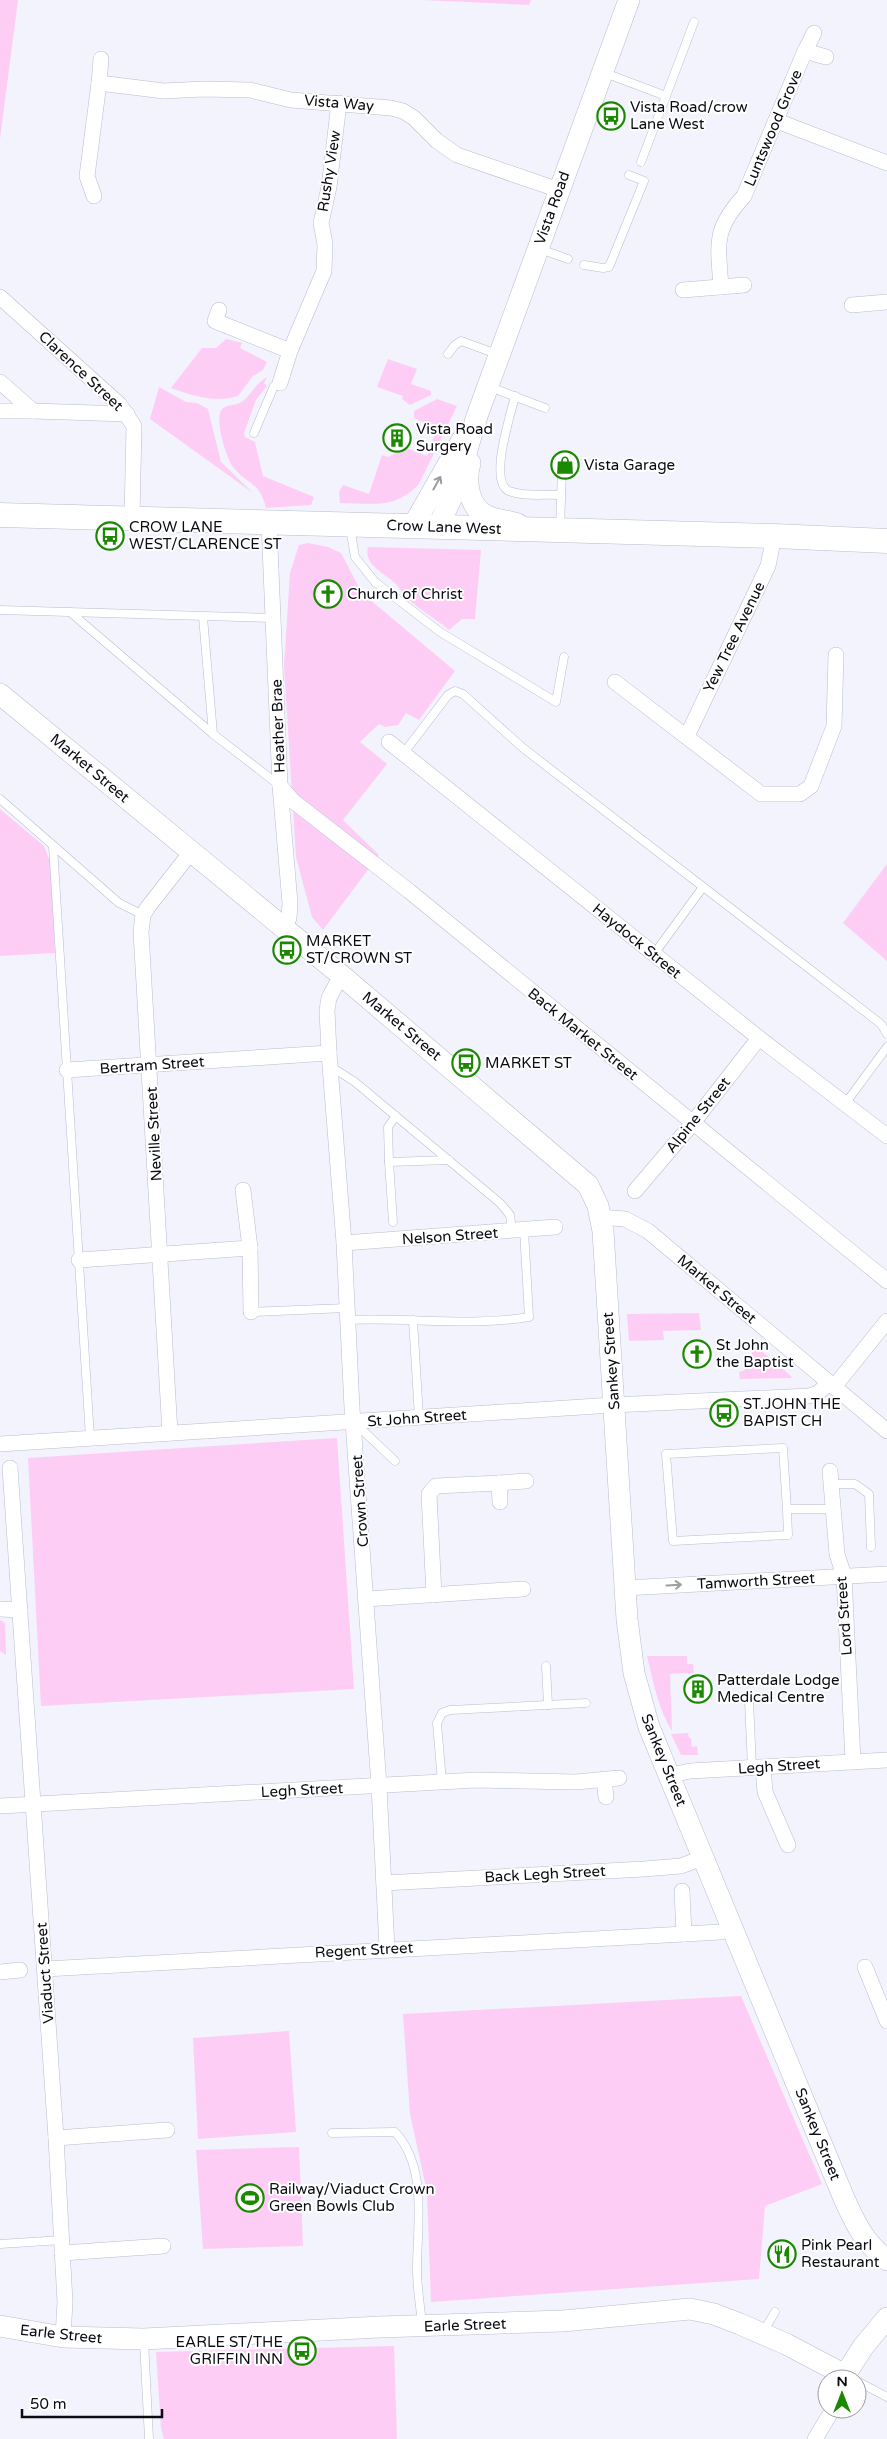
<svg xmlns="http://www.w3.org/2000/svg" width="887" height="2439" font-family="'Varela Round',sans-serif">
	<rect width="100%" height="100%" fill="#f2f3fc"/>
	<!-- green -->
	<g fill="#fecdf5">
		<path d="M0,0H18L0,139Z"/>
		<path d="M422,0H531L529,5Z"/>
		<path d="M226,339L242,343L240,348L267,362L263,370L253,376L238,396C216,403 193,396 171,388L202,348H216Z"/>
		<path d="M388,359L417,369L411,384L431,391V395L410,405L402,399L403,396L377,387Z"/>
		<path d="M267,377L264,383L267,386L256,400L244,433L245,437L255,442L263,476L314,497L311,505L266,508C259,480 247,485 233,467C226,457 214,419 222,409C227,404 237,406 243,401C252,394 256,383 267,377Z"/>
		<path d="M159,387L186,402L197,403L208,409L221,462L253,493L150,419Z"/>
		<path d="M437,399L457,406L419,484C395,510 371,503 340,503L339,492L343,485L369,494L382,455L388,457L399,452L401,446L427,456L437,429L414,418V411Z"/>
		<path d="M308,543L328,547L341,553L362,593L455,671L419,720L406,713L398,725L385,727L379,724L360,742L387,764L343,820L379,855L323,930L312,917L296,857L284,666L290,573L299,545Z"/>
		<path d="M368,547L481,550L475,619H462L449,630C435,618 416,608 403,594C401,591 399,587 396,584C386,574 363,565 368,547Z"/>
		<path d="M0,809L44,846L51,864L55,953L0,956Z"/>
		<path d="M887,864V961L843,923Z"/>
		<path d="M699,1313L701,1330L663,1331L664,1340L629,1341L627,1314Z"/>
		<path d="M752,1343L790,1375L792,1378L740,1379L739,1372L745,1370L753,1359L750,1344Z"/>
		<path d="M337,1438L354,1689L41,1706L28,1458Z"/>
		<path d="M0,1620L5,1623L6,1655L0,1651Z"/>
		<path d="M647,1656H687V1664H693L694,1673L670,1674L672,1731C659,1711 653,1681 647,1656Z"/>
		<path d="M688,1733L689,1738H691L692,1747L697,1746L698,1755H681L671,1734Z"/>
		<path d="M741,1996L822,2184L765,2206L759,2279L431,2302L427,2192L410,2114L403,2014Z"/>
		<path d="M289,2031L296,2132L198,2139L193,2038Z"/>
		<path d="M299,2147L303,2246L203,2249L196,2150Z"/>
		<path d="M394,2346L397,2439H164L161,2428L156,2352Z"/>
	</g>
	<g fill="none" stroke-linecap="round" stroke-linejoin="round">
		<!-- lane casing -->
		<g stroke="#b8bcd1" stroke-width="9">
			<g id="lane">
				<path d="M605,73L666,96L641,162"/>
				<path d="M666,96L694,22"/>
				<path d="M540,249L568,259"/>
				<path d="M584,265L603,268L609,267L644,181L629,175"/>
				<path d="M448,354L455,345L461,341L497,354"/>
				<path d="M490,387L545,408"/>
				<path d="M515,396C511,414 488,482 509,491C524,497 544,494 559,495"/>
				<path d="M254,433L274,386L280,383"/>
				<path d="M350,527L355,557L375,582L440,632L556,702L564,657"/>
				<path d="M560,528L562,469"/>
				<path d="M0,610L273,618"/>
				<path d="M70,612L213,734L279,785"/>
				<path d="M203,617L213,734"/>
				<path d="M403,754L448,695L455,691L463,694L523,748L881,1024L887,1034"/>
				<path d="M0,799L119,903L143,915"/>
				<path d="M53,846L90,1438"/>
				<path d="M654,954L703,887"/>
				<path d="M330,1066L355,1082L500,1203L510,1215L512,1231"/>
				<path d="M845,1104L887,1047"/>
				<path d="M396,1116L388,1127L389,1162L449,1160"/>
				<path d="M389,1162L393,1222"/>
				<path d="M251,1312L346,1308"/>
				<path d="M347,1320C408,1317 468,1327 529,1317L524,1230"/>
				<path d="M413,1320L419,1417"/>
				<path d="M355,1423L395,1461"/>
				<path d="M831,1484H855L869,1494L871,1547"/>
				<path d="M787,1509L788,1535L673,1541L666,1454L783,1448L787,1509H834"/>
				<path d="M546,1666L548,1705"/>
				<path d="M749,1701L752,1768"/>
				<path d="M442,1782L437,1723L442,1713L450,1710L586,1703"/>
				<path d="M332,2133L395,2132C428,2167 417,2225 417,2269C417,2287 420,2305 422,2323"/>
				<path d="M0,2244L62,2240"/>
				<path d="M763,2332L775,2312"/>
				<path d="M144,2341L149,2439"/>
				<path d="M857,2381L887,2397"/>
			</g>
		</g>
		<!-- street casing -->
		<g stroke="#b8bcd1" stroke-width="16">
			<g id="street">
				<path d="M814,33L805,51L826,57"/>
				<path d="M101,59L99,83L164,91L203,89L250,90L291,100L391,108L403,111L414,118L437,141L457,155L559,190"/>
				<path d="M777,121L887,163"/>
				<path d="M94,196L87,176L99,83"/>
				<path d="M721,287C718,243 713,230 744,196L805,51"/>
				<path d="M683,290L744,285"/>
				<path d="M0,297L119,404L134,426L132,519"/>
				<path d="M852,305L887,302"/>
				<path d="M219,310L215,321L290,351"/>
				<path d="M0,382L33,411L127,414"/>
				<path d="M280,383L290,351L324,271L325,244L321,223L329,187L339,103"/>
				<path d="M0,411H33"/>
				<path d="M269,522L280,786L290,903L289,918L285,928"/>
				<path d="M615,682L761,794H800L811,786L834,726L836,655"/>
				<path d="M687,736L768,566L774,536"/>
				<path d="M389,742L759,1038L887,1136"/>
				<path d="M280,786L293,801L409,891L887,1281"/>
				<path d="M341,975L329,998L327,1010L329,1053L344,1243L352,1408L379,1786L387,1949"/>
				<path d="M67,1070L329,1053"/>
				<path d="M243,1190L250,1248L251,1312"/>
				<path d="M635,1191L692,1124L759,1038"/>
				<path d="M600,1217L625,1219L648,1231L887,1431"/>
				<path d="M344,1243L555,1227"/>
				<path d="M79,1260L250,1248"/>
				<path d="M834,1387L887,1321"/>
				<path d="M170,1433L141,932L143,915L148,907L191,852"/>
				<path d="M0,1444L613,1405L809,1396L818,1393L829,1383"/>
				<path d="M10,1468L56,2138L65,2302L63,2337"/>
				<path d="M830,1471L837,1554L844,1576L853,1761"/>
				<path d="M500,1502L499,1483L526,1481"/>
				<path d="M625,1588L887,1574"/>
				<path d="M434,1595L429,1494L436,1486L499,1483"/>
				<path d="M366,1599L523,1589"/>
				<path d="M0,1609L20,1610"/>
				<path d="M763,1767L765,1792L788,1845"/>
				<path d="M671,1775L690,1771L887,1760"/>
				<path d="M604,1779L606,1797"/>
				<path d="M0,1806L477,1780L576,1782L619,1778"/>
				<path d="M384,1883L644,1869L681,1866L705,1857"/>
				<path d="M684,1934L721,1932"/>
				<path d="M865,1967L887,2021"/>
				<path d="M45,1969L684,1934L682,1891"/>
				<path d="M0,1972L20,1970"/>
				<path d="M56,2138L167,2130"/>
				<path d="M62,2253L163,2246"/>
				<path d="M815,2439L833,2409"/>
			</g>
		</g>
		<!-- secondary casing -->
		<g stroke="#b8bcd1" stroke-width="22">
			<g id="secondary">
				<path d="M470,463C465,481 468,507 487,516C496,520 508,521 518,524"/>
				<path d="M413,526L462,440"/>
				<path d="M438,527L455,490L477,416L629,0"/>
				<path d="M0,694L341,975L588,1185L598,1206L603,1231L627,1619L634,1673L649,1727L843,2196C854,2221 864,2243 887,2260"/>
				<path d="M0,2326L63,2337L144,2339L380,2327L563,2321L690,2309L714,2314L740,2324L786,2344L845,2375L863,2347L887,2318"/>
			</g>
		</g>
		<!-- primary casing -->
		<g stroke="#b8bcd1" stroke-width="25">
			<path id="primary" d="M0,515L774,536L887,541"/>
		</g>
		<!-- lane -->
		<use href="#lane" stroke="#fff" stroke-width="8"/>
		<!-- street -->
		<use href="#street" stroke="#fff" stroke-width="15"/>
		<!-- secondary -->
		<use href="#secondary" stroke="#fff" stroke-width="21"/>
		<!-- primary -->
		<use href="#primary" stroke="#fff" stroke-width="24"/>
	</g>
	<!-- one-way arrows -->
	<defs><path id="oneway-shaft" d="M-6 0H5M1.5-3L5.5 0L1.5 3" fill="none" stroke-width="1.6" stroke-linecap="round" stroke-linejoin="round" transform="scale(1.25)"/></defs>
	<g stroke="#9d9da0">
		<use href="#oneway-shaft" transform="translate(437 483) rotate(-61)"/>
		<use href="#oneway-shaft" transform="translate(674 1585) rotate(-3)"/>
	</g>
	<!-- icons -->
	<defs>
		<g id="bus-ring" transform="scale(1.4375)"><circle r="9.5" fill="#fff" stroke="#1a8801" stroke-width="1.5"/><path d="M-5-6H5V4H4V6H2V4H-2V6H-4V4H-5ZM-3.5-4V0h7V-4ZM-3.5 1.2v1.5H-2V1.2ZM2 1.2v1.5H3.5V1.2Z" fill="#1a8801"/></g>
		<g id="building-ring" transform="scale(1.4375)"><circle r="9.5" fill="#fff" stroke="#1a8801" stroke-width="1.5"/><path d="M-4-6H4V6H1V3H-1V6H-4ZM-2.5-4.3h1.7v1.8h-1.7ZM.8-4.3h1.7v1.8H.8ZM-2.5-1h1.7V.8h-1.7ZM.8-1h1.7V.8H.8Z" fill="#1a8801"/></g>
		<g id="shop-ring" transform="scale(1.4375)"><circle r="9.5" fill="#fff" stroke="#1a8801" stroke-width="1.5"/><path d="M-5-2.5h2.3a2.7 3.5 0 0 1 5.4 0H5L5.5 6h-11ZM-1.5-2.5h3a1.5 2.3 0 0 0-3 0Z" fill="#1a8801"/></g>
		<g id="church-ring" transform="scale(1.4375)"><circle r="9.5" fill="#fff" stroke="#1a8801" stroke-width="1.5"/><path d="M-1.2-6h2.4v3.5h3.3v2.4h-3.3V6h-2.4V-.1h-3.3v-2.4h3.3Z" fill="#1a8801"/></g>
		<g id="stadium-ring" transform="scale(1.4375)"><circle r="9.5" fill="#fff" stroke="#1a8801" stroke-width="1.5"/><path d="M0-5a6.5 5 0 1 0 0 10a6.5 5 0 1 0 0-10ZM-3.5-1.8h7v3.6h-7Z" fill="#1a8801"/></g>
		<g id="restaurant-ring" transform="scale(1.4375)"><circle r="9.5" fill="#fff" stroke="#1a8801" stroke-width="1.5"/><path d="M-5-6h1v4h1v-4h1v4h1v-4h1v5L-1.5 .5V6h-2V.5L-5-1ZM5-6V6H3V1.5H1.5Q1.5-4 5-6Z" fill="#1a8801"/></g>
	</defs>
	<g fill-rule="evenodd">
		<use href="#bus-ring" x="611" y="116"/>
		<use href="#building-ring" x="397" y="438"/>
		<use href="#shop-ring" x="565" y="465"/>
		<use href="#bus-ring" x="110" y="536"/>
		<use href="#church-ring" x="328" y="594"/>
		<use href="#bus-ring" x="287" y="950"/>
		<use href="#bus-ring" x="466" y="1063"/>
		<use href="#church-ring" x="697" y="1354"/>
		<use href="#bus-ring" x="724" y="1413"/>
		<use href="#building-ring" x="698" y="1689"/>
		<use href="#stadium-ring" x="250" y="2198"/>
		<use href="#restaurant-ring" x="782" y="2254"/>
		<use href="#bus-ring" x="302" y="2351"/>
	</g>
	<g text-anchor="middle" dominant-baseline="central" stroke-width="4" stroke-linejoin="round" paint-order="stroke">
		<!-- street labels -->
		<g font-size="15" fill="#0a0b12" stroke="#fff">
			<text transform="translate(339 103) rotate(5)">Vista Way</text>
			<text transform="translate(773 128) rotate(-67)">Luntswood Grove</text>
			<text transform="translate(329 171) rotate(-81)">Rushy View</text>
			<text transform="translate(552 208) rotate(-70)">Vista Road</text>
			<text transform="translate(81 371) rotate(43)">Clarence Street</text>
			<text transform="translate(444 527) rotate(2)">Crow Lane West</text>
			<text transform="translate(734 637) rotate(-64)">Yew Tree Avenue</text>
			<text transform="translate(278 726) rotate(-92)">Heather Brae</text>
			<text transform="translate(90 768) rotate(40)">Market Street</text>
			<text transform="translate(637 941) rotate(39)">Haydock Street</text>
			<text transform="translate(402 1026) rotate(40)">Market Street</text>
			<text transform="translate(583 1034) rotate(39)">Back Market Street</text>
			<text transform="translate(152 1065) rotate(-4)">Bertram Street</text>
			<text transform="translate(698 1115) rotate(-51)">Alpine Street</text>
			<text transform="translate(154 1134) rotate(-93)">Neville Street</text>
			<text transform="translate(450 1236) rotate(-4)">Nelson Street</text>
			<text transform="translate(717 1289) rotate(40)">Market Street</text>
			<text transform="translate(611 1361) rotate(-94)">Sankey Street</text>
			<text transform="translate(417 1418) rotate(-4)">St John Street</text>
			<text transform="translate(360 1501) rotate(-94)">Crown Street</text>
			<text transform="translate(756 1581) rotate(-3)">Tamworth Street</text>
			<text transform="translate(844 1616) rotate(-94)">Lord Street</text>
			<text transform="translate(664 1760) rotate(68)">Sankey Street</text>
			<text transform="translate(779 1766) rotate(-4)">Legh Street</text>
			<text transform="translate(302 1790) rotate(-3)">Legh Street</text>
			<text transform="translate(545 1874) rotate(-3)">Back Legh Street</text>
			<text transform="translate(364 1950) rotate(-3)">Regent Street</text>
			<text transform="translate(45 1973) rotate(-94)">Viaduct Street</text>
			<text transform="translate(818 2134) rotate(68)">Sankey Street</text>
			<text transform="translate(465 2325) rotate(-2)">Earle Street</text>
			<text transform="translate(61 2334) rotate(6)">Earle Street</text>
		</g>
		<!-- poi labels -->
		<g font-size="15" fill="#0a0b12" stroke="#fff" text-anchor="start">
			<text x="630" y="107">Vista Road/crow<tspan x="630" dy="17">Lane West</tspan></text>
			<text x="416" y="429">Vista Road<tspan x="416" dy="17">Surgery</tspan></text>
			<text x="584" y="465">Vista Garage</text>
			<text x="129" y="527">CROW LANE<tspan x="129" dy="17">WEST/CLARENCE ST</tspan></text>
			<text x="347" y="594">Church of Christ</text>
			<text x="306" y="941">MARKET<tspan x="306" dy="17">ST/CROWN ST</tspan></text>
			<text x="485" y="1063">MARKET ST</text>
			<text x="716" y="1345">St John<tspan x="716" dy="17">the Baptist</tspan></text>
			<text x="743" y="1404">ST.JOHN THE<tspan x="743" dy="17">BAPIST CH</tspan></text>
			<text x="717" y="1680">Patterdale Lodge<tspan x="717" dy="17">Medical Centre</tspan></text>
			<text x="269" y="2189">Railway/Viaduct Crown<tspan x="269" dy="17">Green Bowls Club</tspan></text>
			<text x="801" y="2245">Pink Pearl<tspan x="801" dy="17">Restaurant</tspan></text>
			<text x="283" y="2342" text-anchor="end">EARLE ST/THE<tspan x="283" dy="17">GRIFFIN INN</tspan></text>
		</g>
	</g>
	<!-- north arrow -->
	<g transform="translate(842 2394)"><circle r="24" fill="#ffffff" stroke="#9d9da0"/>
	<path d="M0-4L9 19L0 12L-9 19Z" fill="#1a8801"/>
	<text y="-8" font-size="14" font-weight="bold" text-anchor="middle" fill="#0a0b12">N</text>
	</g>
	<!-- scale -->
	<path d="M22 2409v8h140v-8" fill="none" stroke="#0a0b12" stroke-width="2.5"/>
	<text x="30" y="2409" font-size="15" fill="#0a0b12" stroke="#ffffff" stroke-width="4" paint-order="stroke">50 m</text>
</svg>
